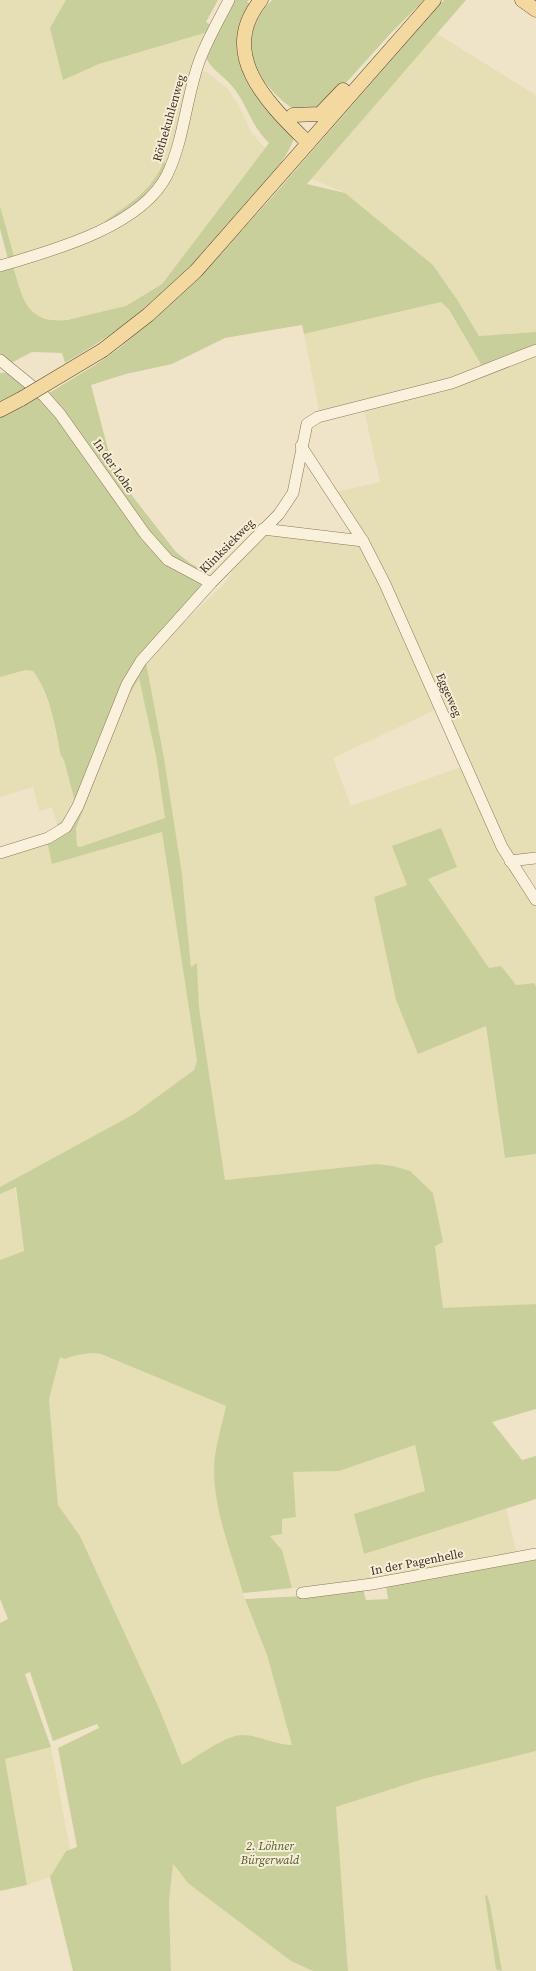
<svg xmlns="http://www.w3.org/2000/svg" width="536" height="1971" font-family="'Source Serif 4',serif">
	<rect width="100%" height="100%" fill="#f0e4c8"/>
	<!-- farmland -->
	<g fill="#e6deb5" fill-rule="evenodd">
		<path d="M0,0H66L63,79L99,64L208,32L167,164L163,162L156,177L143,191L127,205L104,222L75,236L14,256L0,206Z"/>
		<path d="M436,33L536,95V332L479,336L458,301L433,265L345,193L312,179Z"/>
		<path d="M205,71L227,88L239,106L251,132L265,148L162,284L126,306L106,312L59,321L36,316L31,312L25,303L13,266L56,254L109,234L134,217L159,194L174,176L186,137L199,79L201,73Z"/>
		<path d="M441,302L448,310L482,366L536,344V855L506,859L536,904V986L534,983L516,985L489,969L428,878L374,897L418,1053L486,1026L505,1158L536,1154V1304L443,1309L435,1245L376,1164L225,1180L199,1007L197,964L191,967L182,874L164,758L146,665L176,630L224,584L242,557L270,531L366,541L336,492L380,482L364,410L321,420L304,334ZM435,710L461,767L351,806L333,758Z"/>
		<path d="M26,670L33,671L40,680L51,711L61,756L64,760L76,806L68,818L57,824L52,807L39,811L33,787L0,797V677Z"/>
		<path d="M139,677L156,756L165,819L116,836L80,847L77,846L76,831L129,695Z"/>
		<path d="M162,832L197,1061L194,1070L134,1114L0,1187V855L47,841L52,864Z"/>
		<path d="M15,1187L24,1251L0,1260V1194Z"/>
		<path d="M89,1353L101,1354L226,1406L214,1467L218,1506L245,1599L267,1655L292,1745H281L253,1737L228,1739L182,1765L159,1708L80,1536L58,1505L49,1399L60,1356L65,1359L79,1354Z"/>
		<path d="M415,1445L425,1491L355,1514L364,1554L506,1508L517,1555L372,1581L292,1588L279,1545L270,1536L282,1526V1519L296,1517L292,1472L339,1471Z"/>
		<path d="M51,1747L70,1849L66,1851L50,1877L27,1885L5,1759Z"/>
		<path d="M536,1751V1971H502L490,1904V1935L496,1971H348L336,1807L423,1779Z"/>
		<path d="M172,1863L179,1873L291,1961L313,1971H171L169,1901Z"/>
	</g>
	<!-- green -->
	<g fill="#c9cf9b" fill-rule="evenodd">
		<path d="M66,0H218L206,22L211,25L208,32L99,64L63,80L50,28Z"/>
		<path d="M235,0H249L247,2L252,5C248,14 243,23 240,33C228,73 267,105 290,131L294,138C287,160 266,180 252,197C234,218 217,241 197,261C157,303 115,334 65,363L62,353L32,352L11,363L0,354V271L13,266C23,298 25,324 67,320L126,306L162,284L269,143C250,125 248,105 232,86C224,76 210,69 206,57Z"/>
		<path d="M272,0H424L392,32L325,106L296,111C255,83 232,40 272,0Z"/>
		<path d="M444,0H466L307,184L345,193L433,265L458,301L479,336L536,332V344L482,366L449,310L441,302L304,334L302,325L225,338L172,364L126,374L91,385L108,449L133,497L176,552L190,563L208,573L195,595L144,652L164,758L182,874L191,967L197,963L199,1007L225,1180L376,1164L393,1166L410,1171L433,1193L443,1242L435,1246L443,1308L536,1304V1409L492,1422L522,1460L536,1456V1499L364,1554L354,1514L425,1491L415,1445L339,1471L293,1472L296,1517L282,1519V1534L270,1536L282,1550L292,1588L243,1593C232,1554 214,1512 214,1470C214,1450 222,1425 226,1406L101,1354C88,1352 78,1354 65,1359L60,1357L49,1399L58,1505L80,1536L159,1708L182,1765C197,1757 226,1735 242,1735C259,1735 275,1745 292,1745L267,1655L245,1599L303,1596L363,1589L366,1600L388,1599L386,1585L536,1557V1751L423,1779L336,1807L348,1971H313L291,1961L188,1883L173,1864L169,1901L171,1971H73L50,1877L66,1851L77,1847L58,1748L99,1728L97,1724L53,1741L30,1672L25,1674L51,1747L5,1759L27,1885L0,1891V1623L8,1619L0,1599V1260L24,1251L16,1187L0,1194V1187L134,1114L194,1070L197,1061L162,832L52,864L47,841L60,833L57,824L68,818L76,806L64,760L61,756C55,728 51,695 33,671L26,670L0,677V373L10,372L60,406L49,393L95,365L117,350L196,281L273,196ZM139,678L156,756L165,818L80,847L77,846L76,829L129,695Z"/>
		<path d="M163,162L167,164C150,193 134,208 105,225L104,222C126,206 154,189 163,162Z"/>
		<path d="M0,206L14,256L8,259L0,229Z"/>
		<path d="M441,828L457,867L428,879L489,968L501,966L516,985L534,983L536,986V1154L505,1158L486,1026L418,1054L396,1000L374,897L407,885L392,846Z"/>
		<path d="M487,1895L490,1904L502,1971L496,1970L485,1896Z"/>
	</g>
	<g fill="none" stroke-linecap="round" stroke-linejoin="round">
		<!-- minor casing -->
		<g stroke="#8d765c" stroke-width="12">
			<g id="minor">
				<path d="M0,266C51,251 141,227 167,175C184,140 186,98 199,62C207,40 219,20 229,0"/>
				<path d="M0,360L44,396L60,414L145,534L168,560L211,583"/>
				<path d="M301,446L363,541L385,584L502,847L536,900"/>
				<path d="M263,529L363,541"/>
				<path d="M0,853L48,838L66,827L78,806L127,684L141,661L211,583L279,514L293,493L307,424L318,417L452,383L536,350"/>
				<path d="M510,861L536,858"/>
				<path d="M302,1593L372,1584L536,1554"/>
			</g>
		</g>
		<!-- major casing -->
		<g stroke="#5b4430" stroke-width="15">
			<g id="major">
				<path d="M261,0C216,55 270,105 308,143"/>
				<path d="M522,0L536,10"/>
				<path d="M293,115L320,114L343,90"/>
				<path d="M103,350L148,315L196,271L434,0"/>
				<path d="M0,410L21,399"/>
			</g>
		</g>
		<!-- minor -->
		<use href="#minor" stroke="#faf1dc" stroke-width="11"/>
		<!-- major -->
		<use href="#major" stroke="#f3d9a0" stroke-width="14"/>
		<!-- major-bridge casing -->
		<g stroke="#5b4430" stroke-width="15" stroke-linecap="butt">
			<path id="major-bridge" d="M21,399L103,350"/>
		</g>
		<!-- major-bridge -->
		<use href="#major-bridge" stroke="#f3d9a0" stroke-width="14"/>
	</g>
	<g text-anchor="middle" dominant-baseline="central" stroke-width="4" stroke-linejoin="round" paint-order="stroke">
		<!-- street labels -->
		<g font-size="12" fill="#3d2e20" stroke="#f7eed8">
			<text transform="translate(169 118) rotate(-74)">Röthekuhlenweg</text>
			<text transform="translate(114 466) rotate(55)">In der Lohe</text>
			<text transform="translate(227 546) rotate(-45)">Klinksiekweg</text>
			<text transform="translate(449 695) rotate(66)">Eggeweg</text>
			<text transform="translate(417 1562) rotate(-11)">In der Pagenhelle</text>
		</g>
		<!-- park labels -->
		<g font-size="12" font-style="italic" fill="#4d5a26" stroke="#f7eed8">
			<text x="270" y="1846">2. Löhner<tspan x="270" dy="14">Bürgerwald</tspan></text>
		</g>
	</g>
</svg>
